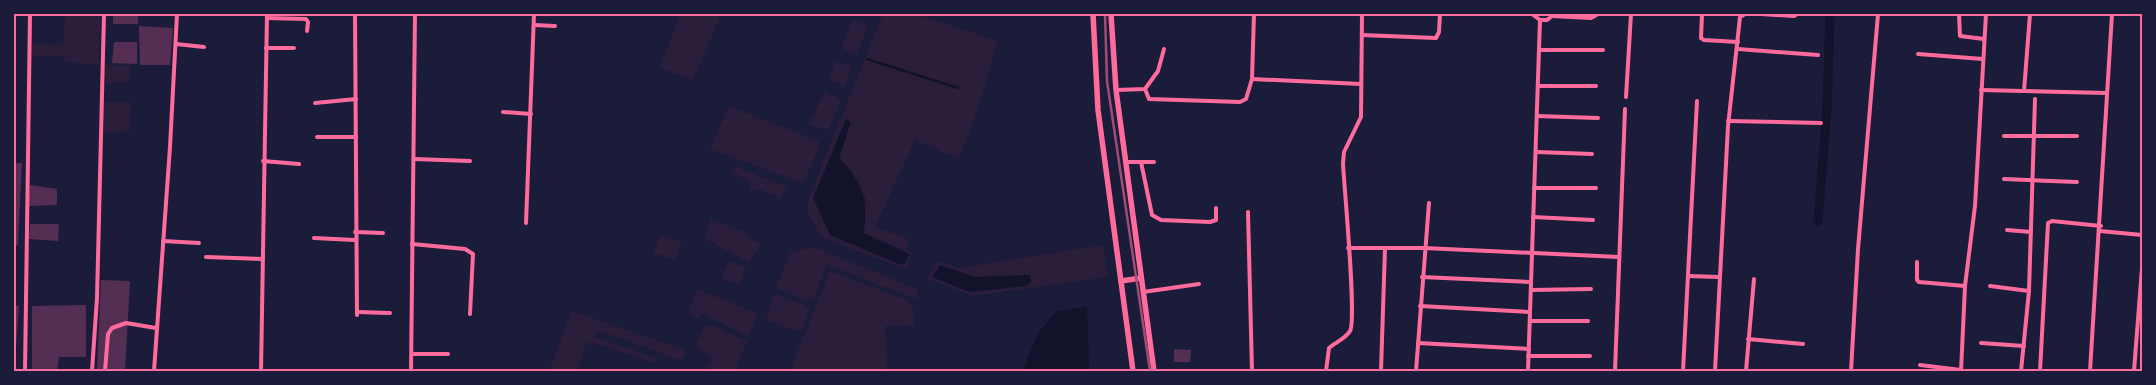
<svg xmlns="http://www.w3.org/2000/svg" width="2156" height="385" font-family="'Archivo Narrow',sans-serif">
	<rect width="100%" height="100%" fill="#1b1b3a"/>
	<!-- green -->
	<g fill="#2a1e3b" fill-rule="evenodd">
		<path d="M65,14L88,16V14H100L99,65L66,62L63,56H32V44L62,45L64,40Z"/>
		<path d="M680,14H721L693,80L660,68Z"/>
		<path d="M883,14H916L998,41L976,114L959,159L915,140L875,227L910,240L907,249L912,254L905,269L822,238L807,212L808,200ZM851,122L839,158L848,167L866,198L863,233L902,249L835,239L813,198Z"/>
		<path d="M853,20L868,26L857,55L841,48Z"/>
		<path d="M836,61L852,67L845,86L829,80Z"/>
		<path d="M105,65H131L129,81L106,84Z"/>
		<path d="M825,91L841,100L829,128L825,130L809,124Z"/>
		<path d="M131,102L130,131L104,132V103Z"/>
		<path d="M729,106L818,141L819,148L803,183L710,149Z"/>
		<path d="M735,166L787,187L780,198L759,189L757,191L749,188L752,181L731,173Z"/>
		<path d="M711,219L748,233L746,237L762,244L749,262L705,239Z"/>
		<path d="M661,234L682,242L674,260L653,252Z"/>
		<path d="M1103,245L1108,277L973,296L928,279L936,261L959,268ZM940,265L975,277L1030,275L1031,282L1025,286L970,292L932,277Z"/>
		<path d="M814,247L917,289V299L827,265L813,299L808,298L807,301L776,288L791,252Z"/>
		<path d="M729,261L746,268L739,285L721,278Z"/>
		<path d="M830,271L910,301L913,307L914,325L885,326L887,371H790Z"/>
		<path d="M697,289L757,313L749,336L702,314L698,318L688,314Z"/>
		<path d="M774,294L806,305L805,308L809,309L801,332L766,321Z"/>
		<path d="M572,311L686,350L684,358L680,360L598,330L594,337L656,358L657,364L587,341L577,371H549Z"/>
		<path d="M712,325L747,341L735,371H705L712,358L695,346L704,327Z"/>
	</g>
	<!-- water -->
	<g fill="#12122b">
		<path d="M846,119L851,122L839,158C864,184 867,198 864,233L909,254L905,264H899L830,235L813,198Z"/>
		<path d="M940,265L975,277L1030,275L1031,282L1025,286L970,292L932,277Z"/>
		<path d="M1087,307L1089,371H1024L1025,365L1038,333L1057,311Z"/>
	</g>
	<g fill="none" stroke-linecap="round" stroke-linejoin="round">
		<!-- stream -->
		<path stroke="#12122b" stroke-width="2.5" d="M867,59L958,88"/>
		<!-- canal -->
		<path stroke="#12122b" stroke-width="9" d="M1818,221L1827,108L1830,14"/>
	</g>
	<!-- building -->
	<g fill="#542f53">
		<rect x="113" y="14" width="25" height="10"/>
		<path d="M139,26L173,28L170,65H140Z"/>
		<path d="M114,42H137V64L112,63Z"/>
		<path d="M14,163H22L18,245H14Z"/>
		<path d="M30,185L57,189V205L28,206Z"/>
		<path d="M30,224H59L58,241L29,239Z"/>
		<path d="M101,280L130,281L125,371H97Z"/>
		<path d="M86,305V357H59L57,371H32V306Z"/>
		<path d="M14,306H19L15,362H14Z"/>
		<path d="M1174,349L1191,350L1190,362H1174Z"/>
	</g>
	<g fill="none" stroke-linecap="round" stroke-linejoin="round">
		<!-- minor -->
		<g stroke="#ff6b9d" stroke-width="4">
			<path d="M355,14L357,315"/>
			<path d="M1532,14L1540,20H1547L1552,16"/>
			<path d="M1702,14L1701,38L1704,40L1738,42"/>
			<path d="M1761,14L1794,16L1797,14"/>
			<path d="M1959,14L1960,36L1984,39"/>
			<path d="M1552,16L1591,18L1598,14"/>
			<path d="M267,18L306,19L308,22L307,31"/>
			<path d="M534,25L555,26"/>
			<path d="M1362,35L1436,38L1439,32L1440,14"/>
			<path d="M176,44L204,47"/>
			<path d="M266,48H294"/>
			<path d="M1738,49L1818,55"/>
			<path d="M1539,50H1603"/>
			<path d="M1918,54L1983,59"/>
			<path d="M1252,79L1361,84"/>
			<path d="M1538,86H1596"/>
			<path d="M1145,89L1149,99L1240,102L1246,99L1252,79L1254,14"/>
			<path d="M1116,90L1145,89L1158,71L1164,49"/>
			<path d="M1981,90L2107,93"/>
			<path d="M2024,91L2030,14"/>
			<path d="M1626,97L1631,14"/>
			<path d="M315,103L356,99"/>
			<path d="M503,112L531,114"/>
			<path d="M1537,116L1598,118"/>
			<path d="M1728,121L1821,123"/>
			<path d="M2004,136H2077"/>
			<path d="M317,137H356"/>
			<path d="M1536,152L1592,154"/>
			<path d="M414,159L470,161"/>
			<path d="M263,161L299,164"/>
			<path d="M1125,162H1154"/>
			<path d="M1141,162L1152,215L1161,220L1210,222L1216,220V208"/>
			<path d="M2004,179L2077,182"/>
			<path d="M1534,188H1596"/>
			<path d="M1248,212L1252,371"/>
			<path d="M1533,217L1593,220"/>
			<path d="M526,223L534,14"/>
			<path d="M2007,230L2031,232"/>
			<path d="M2100,231L2142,235"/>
			<path d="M355,232L383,233"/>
			<path d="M314,238L355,240"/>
			<path d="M163,241L199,243"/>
			<path d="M412,244L465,249L473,254L470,314"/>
			<path d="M1348,248H1424L1619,257"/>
			<path d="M206,257L263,259"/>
			<path d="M1917,262V280L1919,282L1965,286"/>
			<path d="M1688,276L1719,277"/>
			<path d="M1422,277L1531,282"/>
			<path d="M1990,286L2029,291"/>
			<path d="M1531,290L1591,289"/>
			<path d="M1143,292L1199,284"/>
			<path d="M1420,306L1530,312"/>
			<path d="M357,312L390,313"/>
			<path d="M1530,321H1588"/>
			<path d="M1748,339L1803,344"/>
			<path d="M1418,343L1529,349"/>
			<path d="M1981,343L2024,346"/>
			<path d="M413,354H448"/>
			<path d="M1528,356H1590"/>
			<path d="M1920,365L1961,370"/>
			<path d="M25,371L30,14"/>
			<path d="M92,371L97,298L104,14"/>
			<path d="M105,371L108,334L112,328L126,323L156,328"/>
			<path d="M154,371L170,147L177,14"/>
			<path d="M261,371L267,14"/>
			<path d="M411,371L415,14"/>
			<path d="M1326,371L1329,348C1335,343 1346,338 1350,331C1357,319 1344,187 1343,163L1344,152L1361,117L1362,14"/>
			<path d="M1381,371L1385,248"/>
			<path d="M1416,371L1429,203"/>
			<path d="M1528,371L1540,20"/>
			<path d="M1615,371L1625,109"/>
			<path d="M1683,371L1697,101"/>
			<path d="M1715,371L1728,126L1740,17L1745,14"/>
			<path d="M1746,371L1754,279"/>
			<path d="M1851,371L1858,249L1878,14"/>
			<path d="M1961,371L1965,286L1975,206L1986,14"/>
			<path d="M2021,371L2029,291L2035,99"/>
			<path d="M2040,371L2048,223L2052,221L2101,226"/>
			<path d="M2090,371L2112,14"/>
			<path d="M2134,371L2142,268"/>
		</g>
		<!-- primary -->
		<g stroke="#ff6b9d" stroke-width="5.5">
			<path d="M1093,14L1098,110L1133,371"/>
			<path d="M1111,14L1116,90L1154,371"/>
			<path d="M1121,281L1141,278"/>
		</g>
		<!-- rail -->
		<path stroke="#a44b75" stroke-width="2.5" d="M1105,14L1107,81L1150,371"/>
	</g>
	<!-- border -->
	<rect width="2156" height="385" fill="none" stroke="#1b1b3a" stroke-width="30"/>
	<rect x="15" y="15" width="2126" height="355" fill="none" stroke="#ff6b9d" stroke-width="2"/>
</svg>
